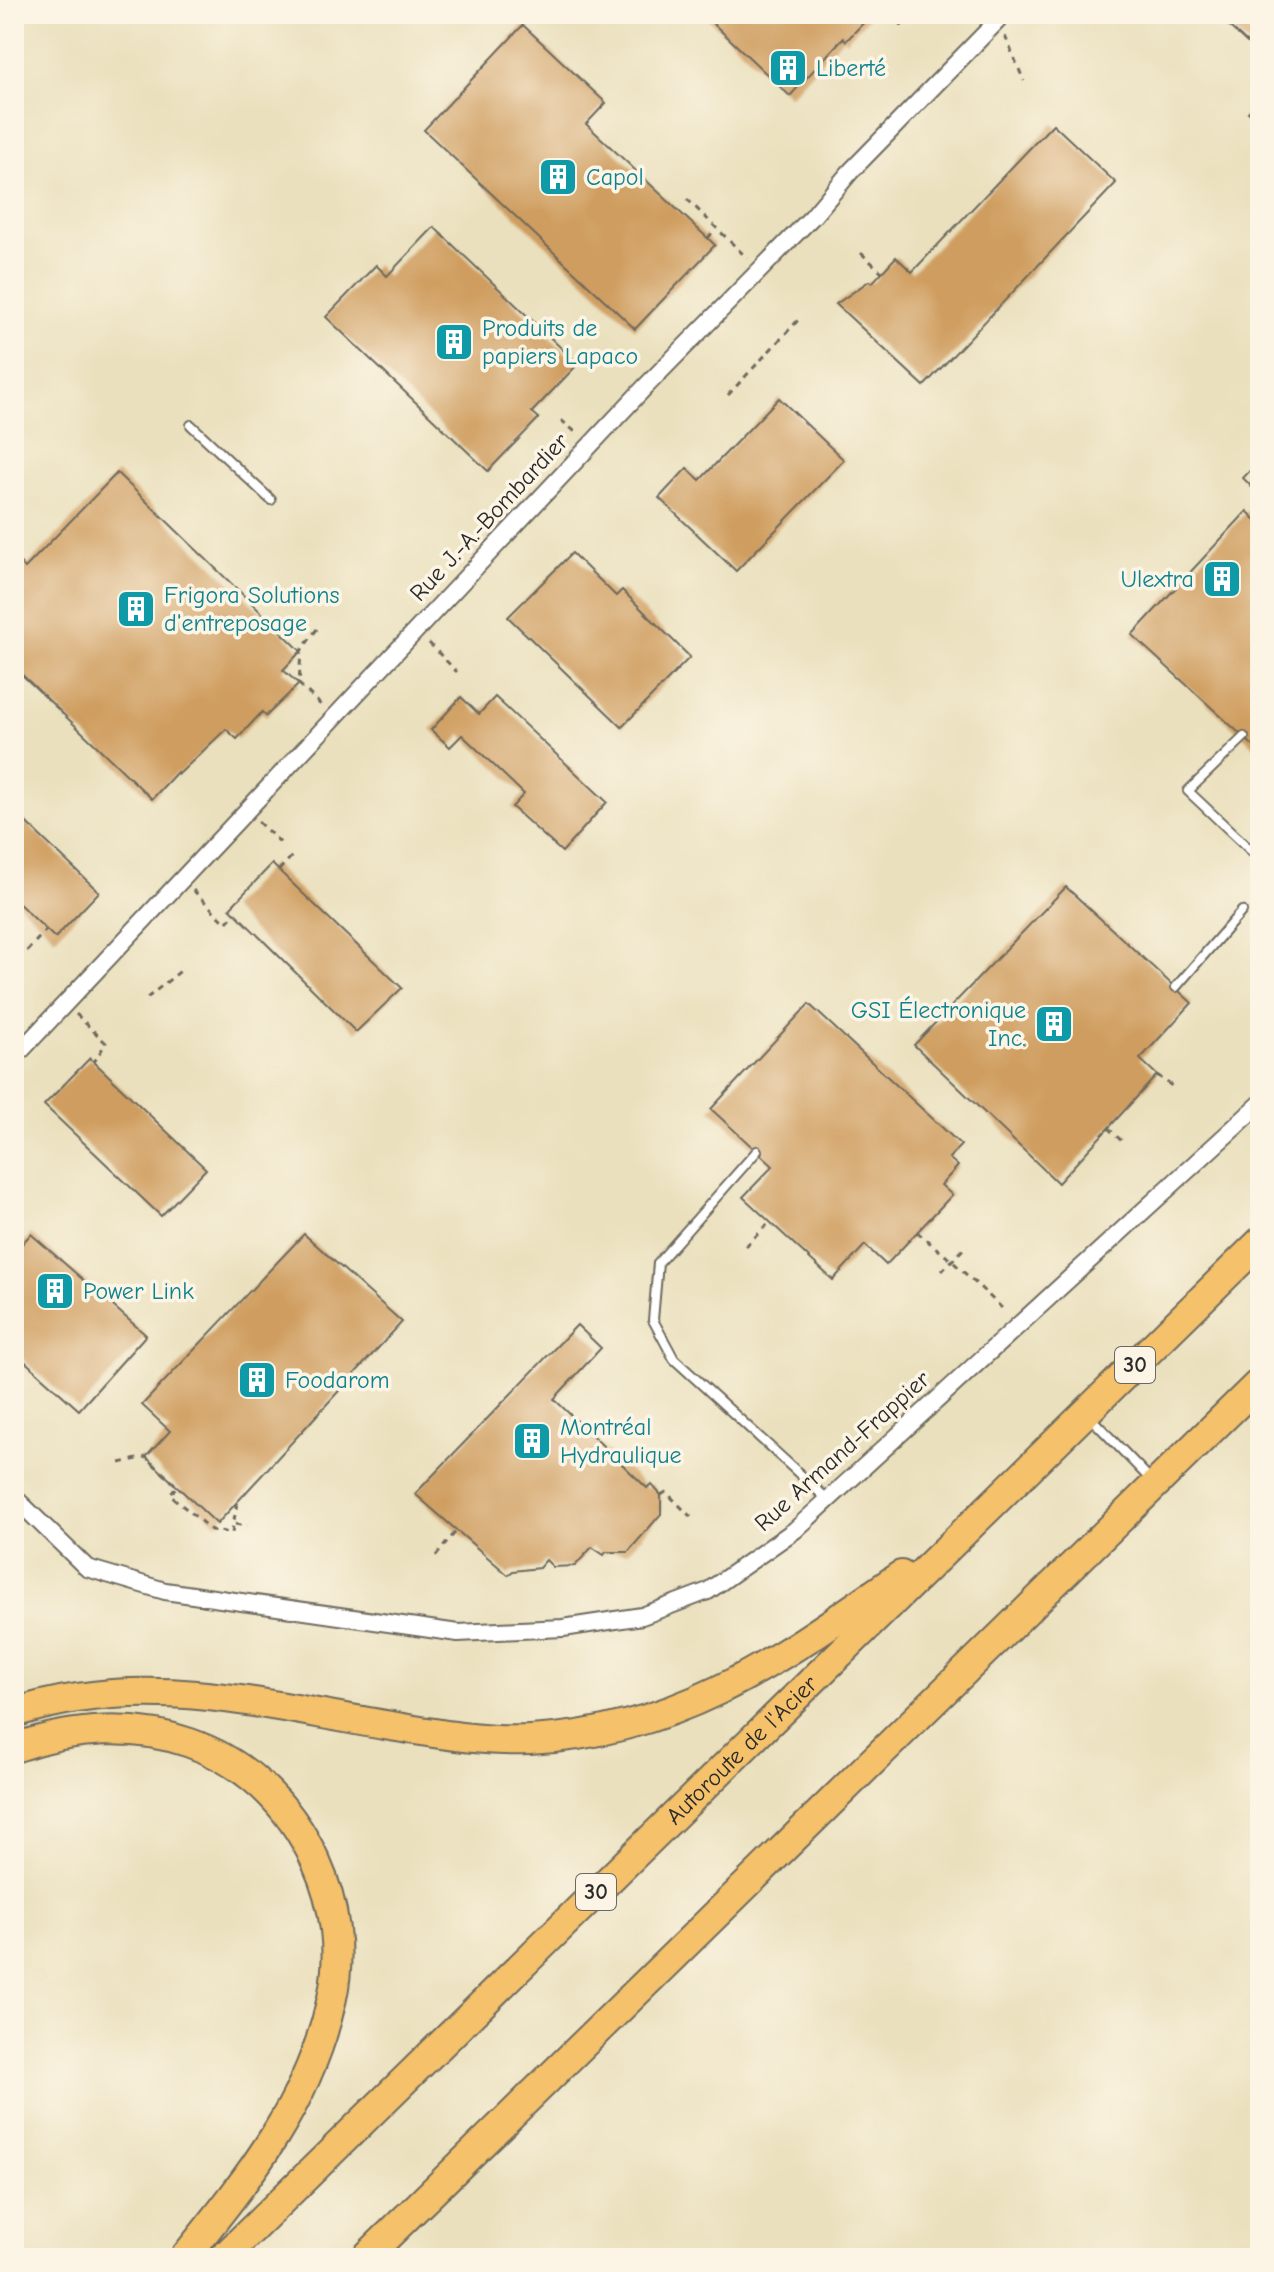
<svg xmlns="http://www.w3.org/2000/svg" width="1274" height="2272" font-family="'Comic Neue',sans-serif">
	<rect width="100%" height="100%" fill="#fcf5e5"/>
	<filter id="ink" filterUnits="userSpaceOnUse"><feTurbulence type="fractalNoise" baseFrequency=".0125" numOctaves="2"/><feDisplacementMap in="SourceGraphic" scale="16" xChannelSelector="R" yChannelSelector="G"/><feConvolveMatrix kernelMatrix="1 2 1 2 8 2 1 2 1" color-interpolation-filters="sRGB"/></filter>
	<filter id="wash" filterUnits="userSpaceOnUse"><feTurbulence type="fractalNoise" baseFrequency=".006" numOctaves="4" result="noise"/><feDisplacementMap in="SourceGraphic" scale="32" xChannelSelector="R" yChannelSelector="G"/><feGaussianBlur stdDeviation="1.8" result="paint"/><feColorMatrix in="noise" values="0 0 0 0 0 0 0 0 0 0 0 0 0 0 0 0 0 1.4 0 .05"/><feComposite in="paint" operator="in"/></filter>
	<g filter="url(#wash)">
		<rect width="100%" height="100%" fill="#eae0bd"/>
		<g id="blocks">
			<!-- building -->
			<g fill="#cf9d5e">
				<path d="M703,14H872L846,41L843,38L790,96Z"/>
				<path d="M1216,14H1260V55Z"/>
				<path d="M523,25L606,103L586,124L715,245L635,329L424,130Z"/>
				<path d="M1260,99V122L1248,112Z"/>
				<path d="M1053,124L1116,183L924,386L836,304L869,281L872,283L896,257L912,272Z"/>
				<path d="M434,227L578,364L532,412L539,418L488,471L326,317L376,265L387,276Z"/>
				<path d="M779,398L844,460L736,571L659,498L687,468L700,480Z"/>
				<path d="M1260,460V495L1243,478Z"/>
				<path d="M117,473L301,651L283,670L299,684L266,716L262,712L237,739L226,729L178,775L177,772L152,799L14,667V556L25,568Z"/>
				<path d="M1247,511L1260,524V752L1132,635Z"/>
				<path d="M572,553L616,596L622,590L690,657L622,727L508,617Z"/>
				<path d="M461,697L479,714L495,697L607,802L562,852L512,807L524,794L462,735L450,747L431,730Z"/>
				<path d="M14,811L99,892L55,938L14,899Z"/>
				<path d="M272,864L402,988L356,1032L230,908Z"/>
				<path d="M1066,887L1192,1003L1140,1059L1157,1075L1058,1183L914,1045Z"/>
				<path d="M809,1004L961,1145L949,1158L958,1166L941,1185L952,1195L886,1265L865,1245L833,1280L743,1197L773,1166L711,1109Z"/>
				<path d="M90,1058L206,1169L161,1216L44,1105Z"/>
				<path d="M31,1234L146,1335L79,1410L21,1358L14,1366V1242L19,1247Z"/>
				<path d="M304,1234L402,1322L217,1524L146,1457L170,1431L142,1405Z"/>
				<path d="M577,1325L601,1348L554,1399L647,1488L651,1484L661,1495V1514L628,1552H606L604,1555L592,1547L575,1566L553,1567L546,1560L539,1568L513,1571L508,1575L415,1494Z"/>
			</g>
		</g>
	</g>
	<g filter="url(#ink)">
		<use href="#blocks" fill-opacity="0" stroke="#6e6a5e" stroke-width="2"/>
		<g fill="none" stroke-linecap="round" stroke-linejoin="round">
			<!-- service casing -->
			<g stroke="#6e6a5e" stroke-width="12">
				<g id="service">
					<path d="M191,425L271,500"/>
					<path d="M1244,737L1188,791L1260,859"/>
					<path d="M1176,987L1242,911"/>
					<path d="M757,1151L658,1263L653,1320L674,1359L827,1499"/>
					<path d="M1089,1416L1152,1481"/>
				</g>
			</g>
			<!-- minor casing -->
			<g stroke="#6e6a5e" stroke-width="20">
				<g id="minor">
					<path d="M14,1058L645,387L813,216L850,172L1004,14"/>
					<path d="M14,1497L87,1568L165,1591L458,1633L563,1628L642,1616L708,1591L795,1530L1260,1104"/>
				</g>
			</g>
			<!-- motorway casing -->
			<g stroke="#6e6a5e" stroke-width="32">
				<g id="motorway">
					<path d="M14,1713C149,1669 268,1707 403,1728C445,1735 487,1742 530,1740C682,1732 781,1658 901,1575"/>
					<path d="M14,1748C135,1705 260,1739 316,1862C335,1904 342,1952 332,1998C310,2102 249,2177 184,2258"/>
					<path id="s1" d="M223,2258L1260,1242"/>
					<path d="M365,2258L1260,1382"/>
				</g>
			</g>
			<!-- path -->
			<g stroke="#6e6a5e" stroke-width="3" stroke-dasharray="6 6" stroke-linecap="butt">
				<path d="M890,14L903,26"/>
				<path d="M1005,36L1024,81"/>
				<path d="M687,199L747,258"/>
				<path d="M708,238L716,228"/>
				<path d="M861,253L882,272"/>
				<path d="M728,395L801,317"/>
				<path d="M561,420L579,435"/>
				<path d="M317,629L301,651L299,684L322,706"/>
				<path d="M429,643L457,672"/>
				<path d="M258,822L282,844"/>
				<path d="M279,870L293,855"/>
				<path d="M193,890L226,923L235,913"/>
				<path d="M27,951L46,930"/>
				<path d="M147,998L184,968"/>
				<path d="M76,1014L106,1043L94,1062"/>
				<path d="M1157,1075L1176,1089"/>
				<path d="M1108,1128L1125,1144"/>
				<path d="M917,1232L952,1261L1003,1309"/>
				<path d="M746,1246L770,1222"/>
				<path d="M942,1271L965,1247"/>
				<path d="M120,1463L146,1457L177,1486L170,1495L211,1530L232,1533L237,1502"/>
				<path d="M661,1495L666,1492L691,1517"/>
				<path d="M235,1524L247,1526"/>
				<path d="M436,1556L457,1530"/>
			</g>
			<!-- service -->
			<use href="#service" stroke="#fff" stroke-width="8"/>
			<!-- minor -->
			<use href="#minor" stroke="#fff" stroke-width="16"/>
			<!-- motorway -->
			<use href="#motorway" stroke="#f5c16b" stroke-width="28"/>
		</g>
	</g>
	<!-- icons -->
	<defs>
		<g id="building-square" transform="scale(2)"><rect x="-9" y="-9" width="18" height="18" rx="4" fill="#0f9aa8" stroke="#fcf5e5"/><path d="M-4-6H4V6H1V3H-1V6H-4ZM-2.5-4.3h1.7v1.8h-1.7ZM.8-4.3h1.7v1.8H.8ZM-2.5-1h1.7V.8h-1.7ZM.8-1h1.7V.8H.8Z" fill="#fff"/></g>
	</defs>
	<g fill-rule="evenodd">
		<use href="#building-square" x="788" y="68"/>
		<use href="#building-square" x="558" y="177"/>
		<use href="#building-square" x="454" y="342"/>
		<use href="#building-square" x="1222" y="579"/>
		<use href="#building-square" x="136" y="609"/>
		<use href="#building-square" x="1054" y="1024"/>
		<use href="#building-square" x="55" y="1291"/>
		<use href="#building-square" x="257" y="1380"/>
		<use href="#building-square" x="532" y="1441"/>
	</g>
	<g text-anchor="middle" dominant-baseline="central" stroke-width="7" stroke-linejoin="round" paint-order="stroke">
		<!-- shield labels -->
		<g fill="#fcf5e5" stroke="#6a6863" stroke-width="2">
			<rect x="1115" y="1347" width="40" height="36" rx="6"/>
			<rect x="576" y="1874" width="40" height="36" rx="6"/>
		</g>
		<g font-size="22" font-weight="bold" fill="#2b2b2b">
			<text x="1135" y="1365">30</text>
			<text x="596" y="1892">30</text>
		</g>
		<!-- culture labels -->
		<g font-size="24" fill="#0d838f" stroke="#fcf5e5" text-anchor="start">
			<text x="816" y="68">Liberté</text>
			<text x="586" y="177">Capol</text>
			<text x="482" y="328">Produits de<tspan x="482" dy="28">papiers Lapaco</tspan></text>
			<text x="1194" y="579" text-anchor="end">Ulextra</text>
			<text x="164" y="595">Frigora Solutions<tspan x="164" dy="28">d'entreposage</tspan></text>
			<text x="1026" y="1010" text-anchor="end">GSI Électronique<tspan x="1026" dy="28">Inc.</tspan></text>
			<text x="83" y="1291">Power Link</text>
			<text x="285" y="1380">Foodarom</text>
			<text x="560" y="1427">Montréal<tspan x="560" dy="28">Hydraulique</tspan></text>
		</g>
		<!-- street labels -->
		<g font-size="24" fill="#2b2b2b" stroke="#fcf5e5">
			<text transform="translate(489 517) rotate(-47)">Rue J.-A.-Bombardier</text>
			<text transform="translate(842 1451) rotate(-42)">Rue Armand-Frappier</text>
			<text stroke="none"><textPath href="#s1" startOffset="726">Autoroute de l'Acier</textPath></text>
		</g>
	</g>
	<!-- margin -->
	<rect width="1274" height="2272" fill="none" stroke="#fcf5e5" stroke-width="48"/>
</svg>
